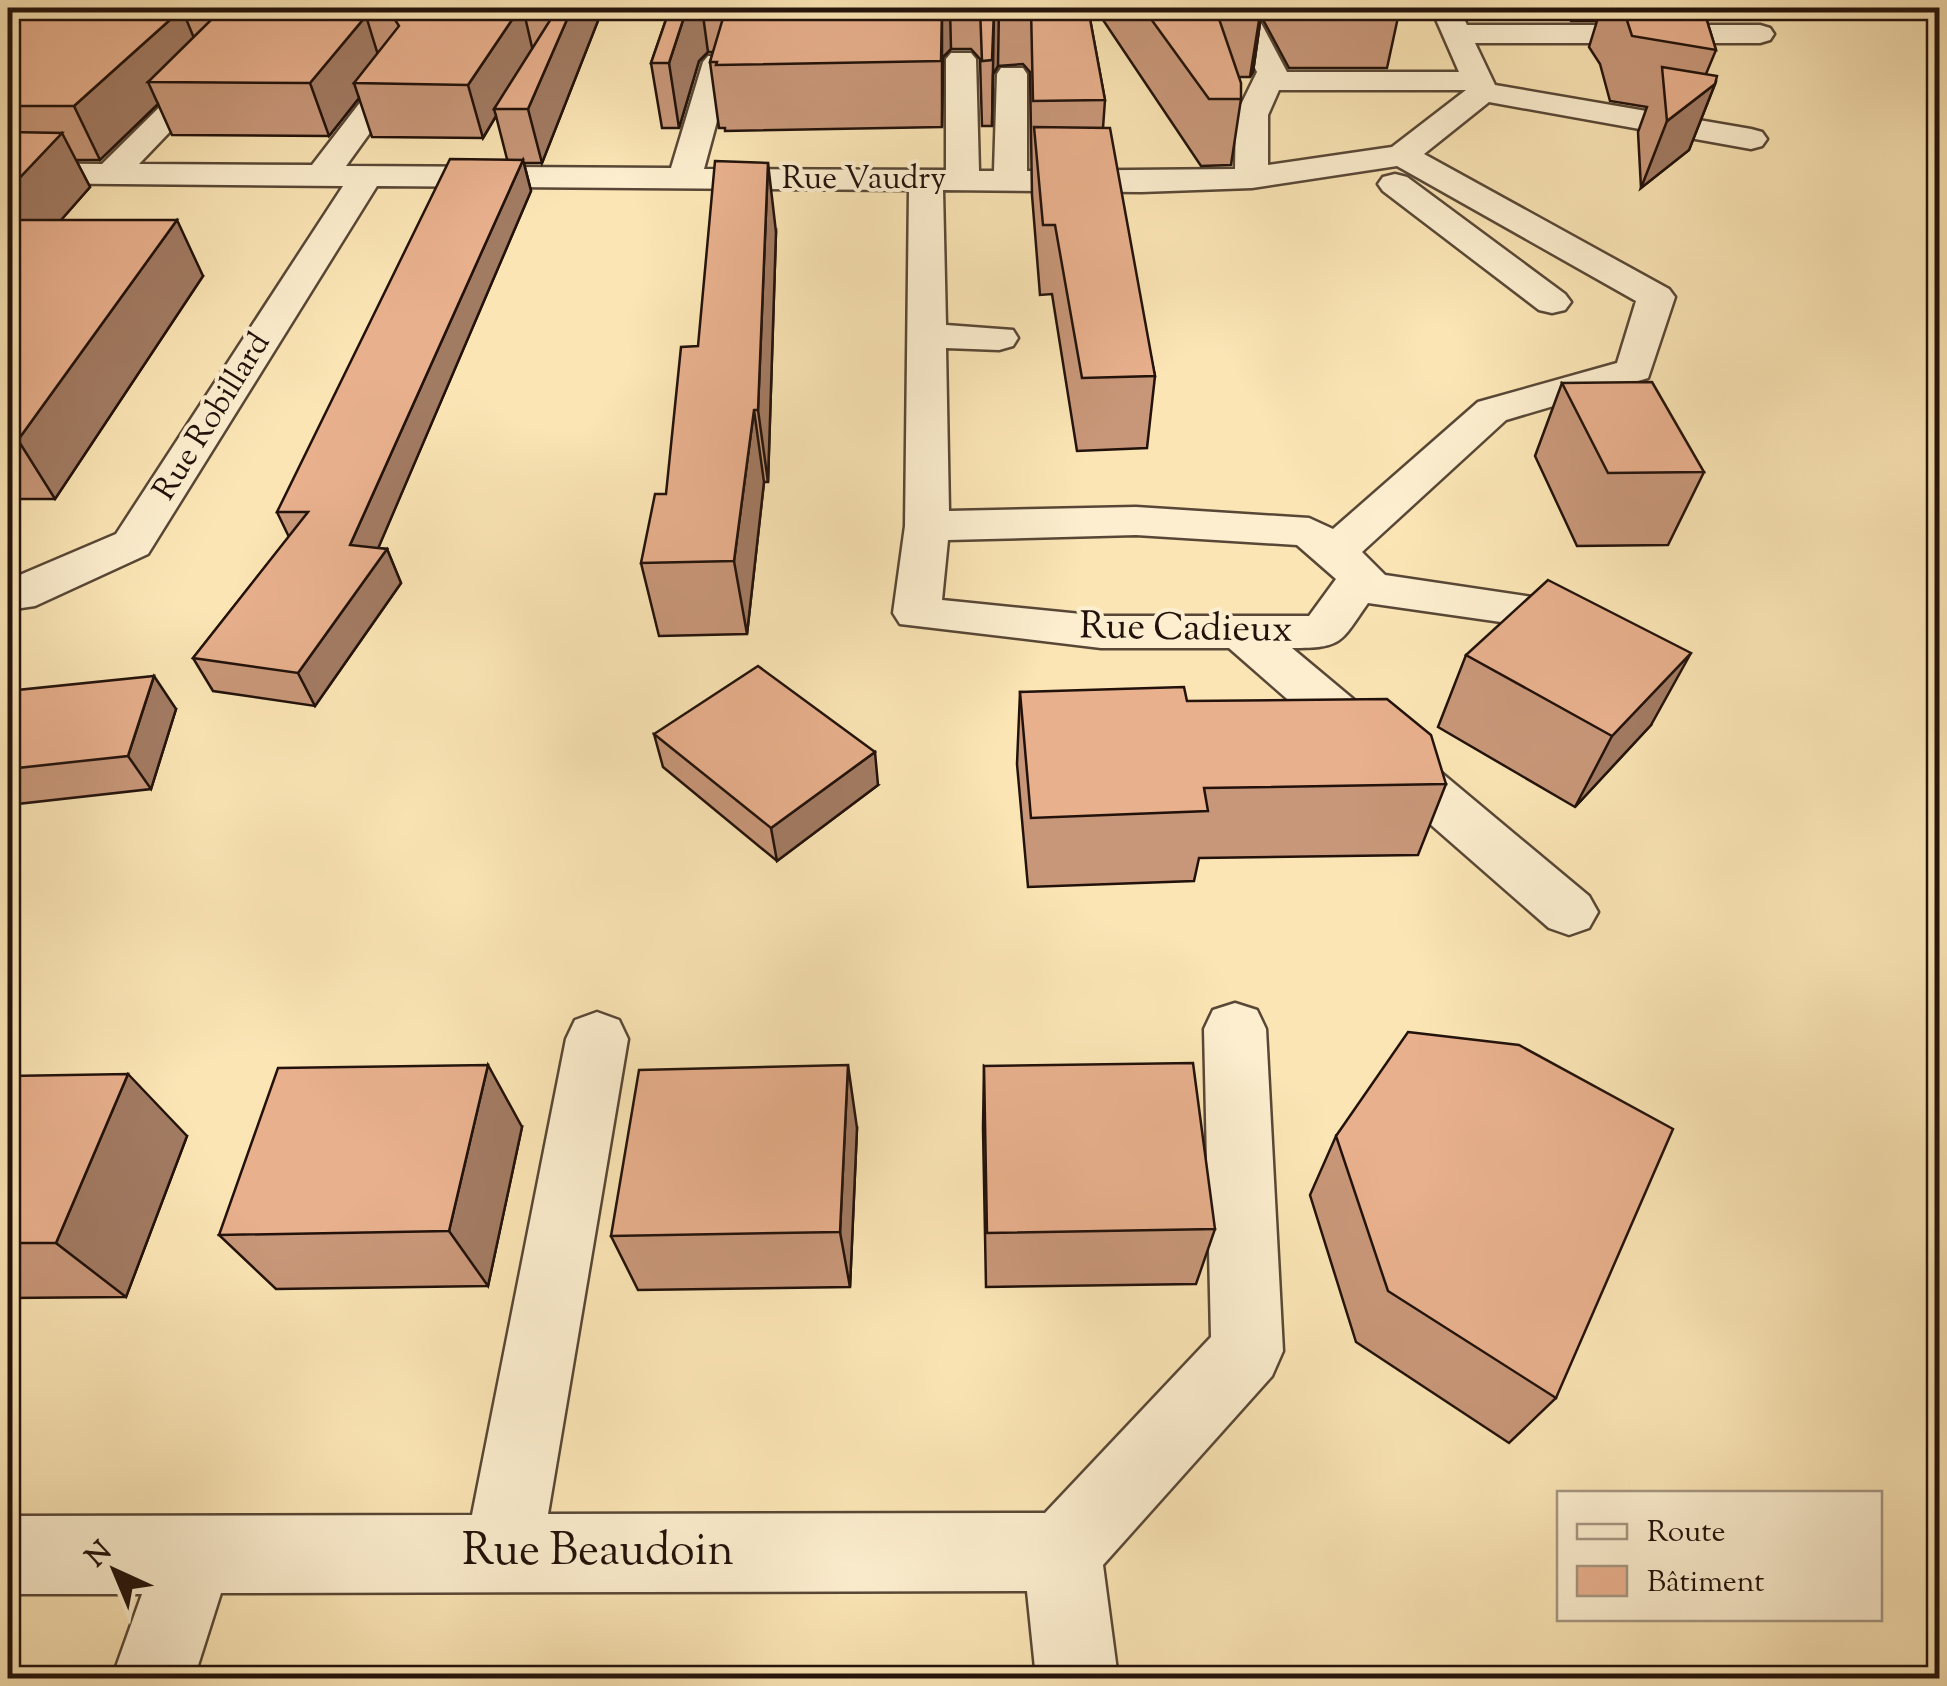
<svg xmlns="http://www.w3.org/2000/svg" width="1947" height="1686" font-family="'Sorts Mill Goudy',serif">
	<rect width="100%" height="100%" fill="#fbe5b5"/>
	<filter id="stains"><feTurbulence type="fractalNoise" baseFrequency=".002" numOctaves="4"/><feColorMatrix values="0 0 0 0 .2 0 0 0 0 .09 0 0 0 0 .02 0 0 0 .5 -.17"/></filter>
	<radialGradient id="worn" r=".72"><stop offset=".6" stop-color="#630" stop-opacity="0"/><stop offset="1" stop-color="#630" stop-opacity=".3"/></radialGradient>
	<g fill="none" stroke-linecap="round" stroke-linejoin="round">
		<!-- minor casing -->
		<g stroke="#584736" stroke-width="5">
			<g id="minor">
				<path d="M1225,8H1253L1287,72H1459L1431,8H1459L1467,25H1760L1770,28L1774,34L1770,40L1760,43H1475L1495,85L1751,129L1762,132L1767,139L1762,146L1751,149L1489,102L1424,154L1669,289L1675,297L1648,378L1506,420L1362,552L1385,575L1539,598L1546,609L1539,620L1522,625L1368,603C1340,643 1343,648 1292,648L1589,896L1598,912L1589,928L1569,935L1549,928L1229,648H1101L900,624L893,613L905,526L909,190L377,186L148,554L35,606L8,610V580L116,534L343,186L8,183V163L102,164L203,64H225L229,70L139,164L312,165L385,70H407L411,76L346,166L671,168L703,62L708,56H728L733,62L704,169L946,170V59L951,53H971L976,59L979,171H994L997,74L1001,68H1023L1027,74V171L1235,169L1236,115L1257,72ZM1279,90H1466L1392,147L1268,165V115ZM1397,166L1636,301L1617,363L1478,402L1333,529L1309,518L1136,507L949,511L946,348L999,350L1013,346L1018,338L1013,330L946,325L943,190L1141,192L1252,188ZM1136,535L1297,545L1336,579L1309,616H1101L942,600L948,540Z"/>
				<path d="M1395,174L1407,177L1565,294L1571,302L1565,310L1552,313L1539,310L1383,191L1378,184L1383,177Z"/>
				<path d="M1235,1003L1257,1010L1266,1029L1283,1351L1272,1376L1103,1565L1118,1678H1036L1027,1591L221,1593L194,1678H112L142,1594H8V1516L472,1515L566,1039L575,1020L597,1012L619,1020L628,1039L548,1514L1045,1513L1211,1337L1204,1029L1213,1010Z"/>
			</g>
		</g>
		<!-- highway casing -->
		<g stroke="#22120b" stroke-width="5">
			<path id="highway" d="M1922,8H1940V21L1930,19Z"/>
		</g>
		<!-- minor -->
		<use href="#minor" fill="#fceecf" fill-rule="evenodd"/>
		<!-- highway -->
		<use href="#highway" fill="#fbe5b5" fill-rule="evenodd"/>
	</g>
	<!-- wall -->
	<g fill="#c89779" stroke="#22120b" stroke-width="2.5">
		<path d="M8,8H603L542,163H524L531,191L378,548L387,549L401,583L315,706L213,691L193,658L289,537L277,512L507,159L496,116L483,138L372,137L359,98L329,136L172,135L158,104L100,160H76L90,187L61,220L203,276L55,499H8Z"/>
		<path d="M670,8H1088L1105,100L1103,128L1155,376L1147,448L1077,451L1052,294L1040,295L1032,195L1030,72L1023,64L998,66L993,74L992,126H982L980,59L971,49H951L943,57L942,127L725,131V128H719L710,62L713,52H708L699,61L679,128H662L651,63Z"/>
		<path d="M1095,8H1400L1387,68H1289L1261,16L1253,72L1250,77H1239L1241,99L1231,165L1201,166Z"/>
		<path d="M1561,8H1703L1716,50L1706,74L1715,84L1689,150L1641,188L1638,132L1647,107L1610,101L1600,64L1589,47L1597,21H1571Z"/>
		<path d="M776,232L768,482H764L747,634L659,636L641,563L666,494L698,346Z"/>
		<path d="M1562,383L1704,472L1668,545L1577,546L1535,456Z"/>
		<path d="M1466,655L1651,725L1575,807L1438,727Z"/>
		<path d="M8,691L176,709L151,789L8,805Z"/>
		<path d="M1020,692L1187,701L1446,784L1418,855L1199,858L1194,881L1028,887L1017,764Z"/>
		<path d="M654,734L878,785L777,861L663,767Z"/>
		<path d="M984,1066L1215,1229L1196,1284L986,1287L983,1128Z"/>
		<path d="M8,1076L187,1136L126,1297L8,1298Z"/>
		<path d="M522,1127L488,1286L276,1289L219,1235Z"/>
		<path d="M857,1128L850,1287L638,1290L611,1236Z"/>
		<path d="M1336,1136L1556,1398L1509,1443L1356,1342L1310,1195Z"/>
	</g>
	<!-- shaded-wall -->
	<g fill="#a27b63" stroke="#22120b" stroke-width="2.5">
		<path d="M520,8H523L534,56L494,109L496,116L483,138L468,85Z"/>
		<path d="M572,8H603L542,163L528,109Z"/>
		<path d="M687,8H702L708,52L699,61L679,128L669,63Z"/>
		<path d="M942,8H950L951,49L943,57L942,127Z"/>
		<path d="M996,8H999L998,66L993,74L992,126L994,10Z"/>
		<path d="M182,9L203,60L148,82L158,104L100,160L74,106Z"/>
		<path d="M1262,9L1253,72L1250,77L1260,14Z"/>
		<path d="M366,16L382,68L354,83L359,98L329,136L310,83Z"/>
		<path d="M1715,84L1689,150L1641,188L1667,121Z"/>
		<path d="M62,133L90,187L11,277L8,272V190Z"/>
		<path d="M523,160L531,191L365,579L350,545Z"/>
		<path d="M768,163L776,232L768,482L758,410Z"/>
		<path d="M177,220L203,276L55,499L18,440Z"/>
		<path d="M754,410L764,482L747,634L734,561Z"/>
		<path d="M387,549L401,583L315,706L298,673Z"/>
		<path d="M1691,653L1651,725L1575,807L1612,736Z"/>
		<path d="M154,676L176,709L151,789L128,756Z"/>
		<path d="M875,752L878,785L777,861L771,828Z"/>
		<path d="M488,1065L522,1127L488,1286L449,1231Z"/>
		<path d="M848,1065L857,1128L850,1287L840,1232Z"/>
		<path d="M128,1074L187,1136L126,1297L56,1243Z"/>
	</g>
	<!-- building -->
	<g fill="#e8b08d" stroke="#22120b" stroke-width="2.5">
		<path d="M8,8H520L468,85L354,83L399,26L392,15L366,16L310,83L148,82L212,19L205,9H182L74,106H8Z"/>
		<path d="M549,8H572L528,109H494L554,14Z"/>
		<path d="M670,8H687L669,63H651Z"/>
		<path d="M726,8H942L941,61L716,65L717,62H710Z"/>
		<path d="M980,8H996L994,10L992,60L982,61Z"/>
		<path d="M1031,8H1088L1105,100L1033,101Z"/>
		<path d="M1143,8H1262L1260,14L1217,13L1241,83V99H1209Z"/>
		<path d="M1623,8H1703L1716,50L1632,36Z"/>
		<path d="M1662,67L1717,76L1715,84L1667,121Z"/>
		<path d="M1034,127L1110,128L1155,376L1082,378L1055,225H1043Z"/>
		<path d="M8,132L62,133L8,190Z"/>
		<path d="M450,159L523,160L350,545L387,549L298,673L193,658L308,512H277Z"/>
		<path d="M715,161L768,163L758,410H754L734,561L641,563L655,494H666L681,347L698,346Z"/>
		<path d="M8,220H177L18,440H8Z"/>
		<path d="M1652,382L1704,472L1608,473L1562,383Z"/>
		<path d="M1548,580L1691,653L1612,736L1466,655Z"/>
		<path d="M758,666L875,752L771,828L654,734Z"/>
		<path d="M154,676L128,756L8,769V691Z"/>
		<path d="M1184,687L1187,701L1387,699L1431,735L1446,784L1204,788L1208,811L1031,818L1020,692Z"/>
		<path d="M1408,1032L1519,1045L1673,1129L1556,1398L1388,1291L1336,1136Z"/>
		<path d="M1193,1063L1215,1229L987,1233L984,1066Z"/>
		<path d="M488,1065L449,1231L219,1235L278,1068Z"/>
		<path d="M848,1065L840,1232L611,1236L639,1070Z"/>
		<path d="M128,1074L56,1243H8V1076Z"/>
	</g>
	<g text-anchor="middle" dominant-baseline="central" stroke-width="8" stroke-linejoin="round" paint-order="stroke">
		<!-- far-street labels -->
		<g font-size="32" fill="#22120b" stroke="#fceecf">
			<text x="864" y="180">Rue Vaudry</text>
			<text transform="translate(213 417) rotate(-58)">Rue Robillard</text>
		</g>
		<!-- street labels -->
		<g font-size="38" fill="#22120b" stroke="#fceecf">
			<text transform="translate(1186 630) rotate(1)">Rue Cadieux</text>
		</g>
		<!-- near-street labels -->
		<g font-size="45" fill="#22120b" stroke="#fceecf">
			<text x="598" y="1553">Rue Beaudoin</text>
		</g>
	</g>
	<!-- margin -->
	<rect width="1947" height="1686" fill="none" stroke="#fbe5b5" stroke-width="40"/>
	<rect x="10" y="10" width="1927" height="1666" fill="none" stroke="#22120b" stroke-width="5"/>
	<rect x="20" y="20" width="1907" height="1646" fill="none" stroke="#22120b" stroke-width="2.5"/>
	<!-- legend -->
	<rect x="1557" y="1491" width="325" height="130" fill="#fceecf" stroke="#a59681" stroke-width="2.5"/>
	<rect x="1577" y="1524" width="50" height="15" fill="#fceecf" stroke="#a59681" stroke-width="2.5"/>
	<text x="1647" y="1541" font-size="30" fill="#22120b">Route</text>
	<rect x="1577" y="1566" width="50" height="30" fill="#e8b08d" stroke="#a59681" stroke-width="2.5"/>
	<text x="1647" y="1591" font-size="30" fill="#22120b">Bâtiment</text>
	<!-- north arrow -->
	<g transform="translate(115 1571) rotate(316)" stroke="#fceecf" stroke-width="8" paint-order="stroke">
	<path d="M0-8L18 38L0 25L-18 38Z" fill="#22120b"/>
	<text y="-15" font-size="28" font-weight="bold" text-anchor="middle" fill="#22120b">N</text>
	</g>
	<rect width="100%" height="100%" filter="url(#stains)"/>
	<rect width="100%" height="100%" fill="url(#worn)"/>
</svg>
